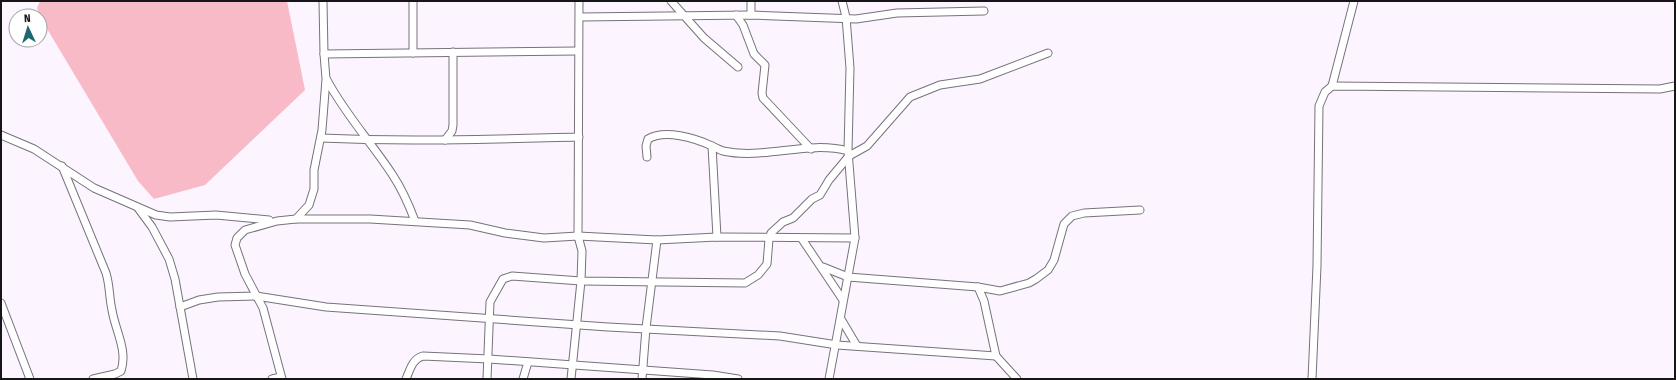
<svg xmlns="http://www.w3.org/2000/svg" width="1676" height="380" font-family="'Fira Sans Condensed',sans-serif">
	<rect width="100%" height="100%" fill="#fcf5ff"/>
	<!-- green -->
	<path fill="#f9bac8" d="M40,1H287L305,90L205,185L154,199L138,181L40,17L37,8Z"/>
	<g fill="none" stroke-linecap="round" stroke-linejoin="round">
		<!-- minor casing -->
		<g stroke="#78717a" stroke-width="9">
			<g id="minor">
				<path d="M671,1L704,38L738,67"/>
				<path d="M736,15L743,25L754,54L765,65L762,93L763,98L811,149"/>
				<path d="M751,15V1"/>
				<path d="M580,17L751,15L856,19L897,13L984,11"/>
				<path d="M413,53V1"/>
				<path d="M324,54L578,51"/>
				<path d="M327,80C345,114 371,142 392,174C402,189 409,205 415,221"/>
				<path d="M1332,86L1354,1"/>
				<path d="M1,135L34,149L94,188L156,215L170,217L216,215L269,220"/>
				<path d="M321,138C407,142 493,139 579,137"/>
				<path d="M445,140L452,131L453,125V52"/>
				<path d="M712,146L717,237"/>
				<path d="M647,157L646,146L648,139C665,129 695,138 712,146C716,148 720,150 723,151C764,160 808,140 848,151"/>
				<path d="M62,166L106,273C110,286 109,297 112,310C115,330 128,350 121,371L115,374L93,379"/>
				<path d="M138,208L152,227L169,259L175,279L193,379"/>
				<path d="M296,219H370L470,225L505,233L544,238L578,236L657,240L717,237L855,238"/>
				<path d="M802,239L843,300"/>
				<path d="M823,267L848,277L978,287"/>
				<path d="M1,303L30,379"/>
				<path d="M180,307L199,300L218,297L256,296L326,307L608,327L780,336L837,345L996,356"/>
				<path d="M841,319L857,346"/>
				<path d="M272,379L281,377"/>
				<path d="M282,379L263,308L245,274L235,245L237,238L245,230L277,221L296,219L309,205L314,189V170L322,130L326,79L324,54L323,1"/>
				<path d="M406,379C410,370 412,359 423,356L489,359L713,375L738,379"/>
				<path d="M487,379L490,302L503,279L512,276L581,281L745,283L758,275L767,264L769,239L771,233L783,222L793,218L812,199L820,195L829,180L849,156L867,146L910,97L940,85L980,79L1048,53"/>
				<path d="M523,379L528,362"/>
				<path d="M571,379L581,281L582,251L578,236L579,1"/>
				<path d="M642,379L646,328L657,240"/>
				<path d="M829,379L855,238L848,151L850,68L846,17L842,1"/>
				<path d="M1017,379L996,356L984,301L978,287L1000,291L1029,283L1036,279L1048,270L1054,260L1064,224L1072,216L1084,213L1140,210"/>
				<path d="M1312,379L1317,266L1319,106L1325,92L1332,86L1660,89L1675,86"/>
			</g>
		</g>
		<!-- minor -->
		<use href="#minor" stroke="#fff" stroke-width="7"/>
	</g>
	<!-- border -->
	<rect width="1676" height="380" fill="none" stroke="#171518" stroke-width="4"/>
	<!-- north arrow -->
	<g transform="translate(28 28) rotate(356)"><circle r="19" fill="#ffffff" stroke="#a2a1a3"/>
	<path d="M0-3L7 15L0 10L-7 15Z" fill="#1b686e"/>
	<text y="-6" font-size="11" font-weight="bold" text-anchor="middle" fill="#171518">N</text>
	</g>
</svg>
